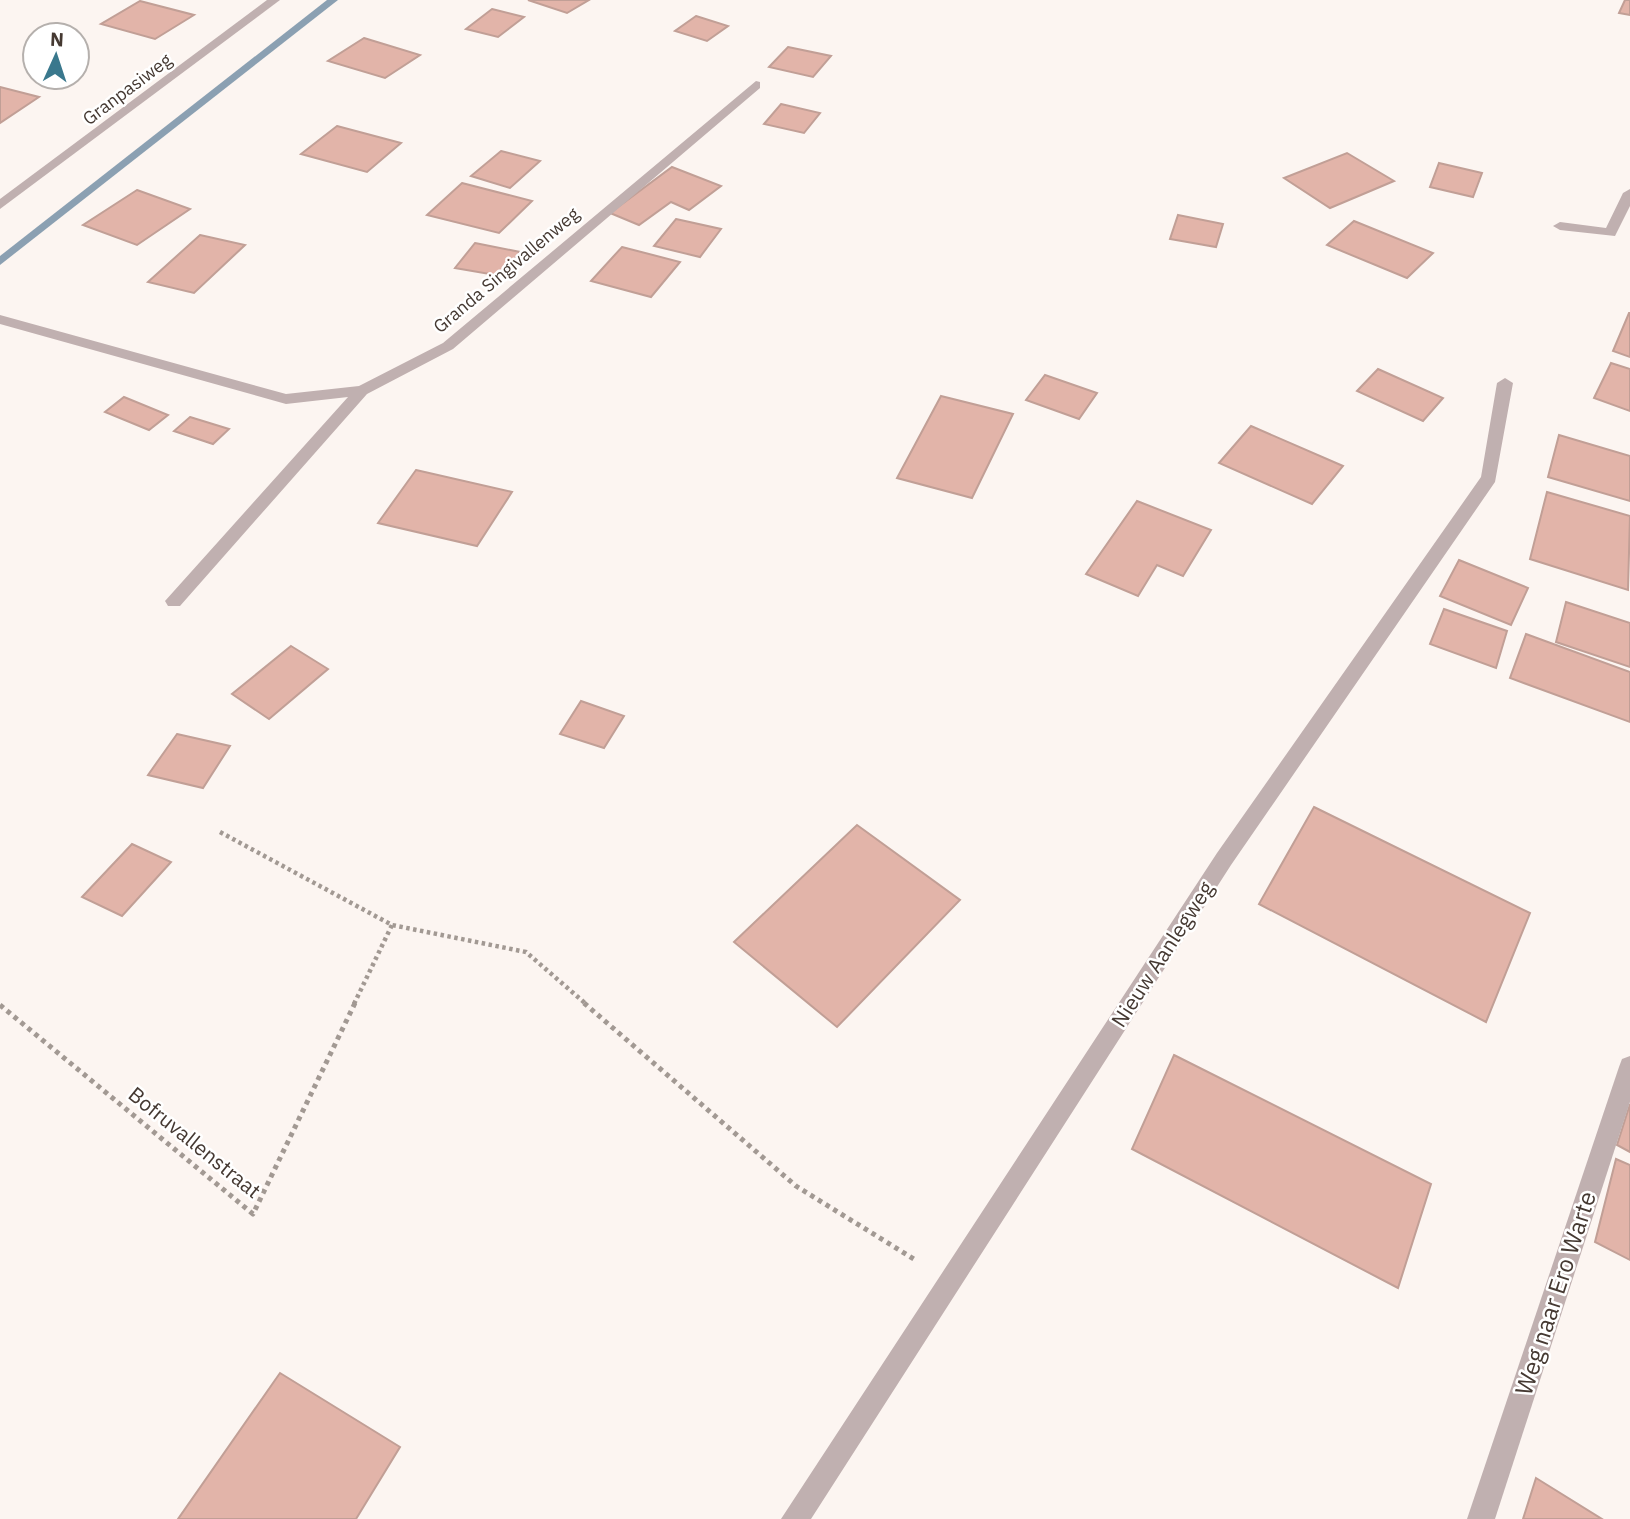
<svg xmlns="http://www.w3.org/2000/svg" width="1630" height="1519" font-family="'IBM Plex Sans',sans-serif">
	<rect width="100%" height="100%" fill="#fcf5f1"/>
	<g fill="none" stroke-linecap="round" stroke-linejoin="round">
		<!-- stream -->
		<path fill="#8ba0b2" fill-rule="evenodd" d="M327,0H338L0,265V256Z"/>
	</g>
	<!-- building -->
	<g fill="#e2b4a9" stroke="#c19f96" stroke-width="2">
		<path d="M528,0H589L567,13Z"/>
		<path d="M1625,0H1630V15L1619,13Z"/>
		<path d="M140,1L194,15L155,39L101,24Z"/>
		<path d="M492,9L524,17L498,37L466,29Z"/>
		<path d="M696,16L728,26L707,41L675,31Z"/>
		<path d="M364,38L420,55L385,78L328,61Z"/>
		<path d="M788,47L831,56L813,77L769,67Z"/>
		<path d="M0,87L39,97L0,123Z"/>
		<path d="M781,104L820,113L804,133L764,124Z"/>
		<path d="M337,126L401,143L367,172L301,154Z"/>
		<path d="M501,151L540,161L510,188L471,176Z"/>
		<path d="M1347,153L1394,181L1330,208L1284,178Z"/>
		<path d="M1439,163L1482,173L1473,197L1430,187Z"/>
		<path d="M672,167L721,186L689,210L671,202L639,225L610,213Z"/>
		<path d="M462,183L532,201L499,233L427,215Z"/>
		<path d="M137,190L190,209L137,245L83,225Z"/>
		<path d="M1178,215L1223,224L1216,247L1170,239Z"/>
		<path d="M676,219L721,229L700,257L654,246Z"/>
		<path d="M1354,221L1433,253L1407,278L1327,245Z"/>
		<path d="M200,235L245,245L194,293L148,282Z"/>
		<path d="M475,243L520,252L501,276L455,268Z"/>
		<path d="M622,247L680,262L651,297L591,281Z"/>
		<path d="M1629,313H1630V357L1613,351Z"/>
		<path d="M1611,363L1630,369V411L1594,398Z"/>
		<path d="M1378,369L1443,398L1423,421L1357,391Z"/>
		<path d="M1045,375L1097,393L1079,419L1026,400Z"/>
		<path d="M941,396L1013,414L972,498L897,478Z"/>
		<path d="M124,397L168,415L149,430L105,412Z"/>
		<path d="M190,417L229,429L213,444L174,431Z"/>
		<path d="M1251,426L1343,466L1312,504L1219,463Z"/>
		<path d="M1559,435L1630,456V501L1548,477Z"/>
		<path d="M416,470L512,492L477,546L378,523Z"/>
		<path d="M1547,492L1630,516L1628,590L1530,559Z"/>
		<path d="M1137,501L1211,530L1183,576L1157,565L1138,596L1086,574Z"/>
		<path d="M1459,560L1528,588L1511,625L1440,596Z"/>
		<path d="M1566,602L1630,623V667L1556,642Z"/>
		<path d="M1444,609L1507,631L1496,668L1430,644Z"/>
		<path d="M1526,634L1630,672V722L1510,678Z"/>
		<path d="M291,646L328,669L269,719L232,694Z"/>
		<path d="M581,701L624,716L604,748L560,734Z"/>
		<path d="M177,734L230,746L203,788L148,775Z"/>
		<path d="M1314,807L1530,913L1486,1022L1259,904Z"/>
		<path d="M857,825L960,900L837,1027L734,942Z"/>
		<path d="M132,844L171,862L122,916L82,897Z"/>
		<path d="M1174,1055L1431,1184L1398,1288L1132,1149Z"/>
		<path d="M1630,1104V1152L1617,1145Z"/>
		<path d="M1616,1159L1630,1165V1260L1595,1242Z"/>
		<path d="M280,1373L400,1447L356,1519H178Z"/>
		<path d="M1536,1478L1602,1519H1523Z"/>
	</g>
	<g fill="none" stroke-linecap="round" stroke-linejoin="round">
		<!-- path-far1 -->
		<g stroke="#a29993" stroke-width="4.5" stroke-dasharray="3.5 3.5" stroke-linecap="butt">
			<path d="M220,832L392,925L526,952L586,1004"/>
			<path d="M354,1004L392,925"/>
		</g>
		<!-- path -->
		<g stroke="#a29993" stroke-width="5" stroke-dasharray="4.5 4.5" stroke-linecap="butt">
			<path d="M584,1003L796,1186L917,1261"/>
			<path d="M0,1005L253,1214L355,1003"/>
		</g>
		<!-- minor -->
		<g fill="#c0b0b0" fill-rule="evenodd">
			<path d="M267,0H280L0,209V199Z"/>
			<path d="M756,81L760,82V88L453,349L367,394L180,606H168L165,601L348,397L286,404L0,324V315L286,394L359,386L443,343Z"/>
			<path d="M1630,189V206L1615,236L1560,230L1553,226L1560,222L1606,228L1623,193Z"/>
			<path d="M1505,378L1513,383L1495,482L1231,865L811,1519H781L1217,853L1481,477L1497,383Z"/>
			<path d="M1630,1056V1102L1495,1519H1467L1619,1067L1622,1059Z"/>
		</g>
	</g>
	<g text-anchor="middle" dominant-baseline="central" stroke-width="5" stroke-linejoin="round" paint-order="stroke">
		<!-- far-street labels -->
		<g font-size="18" fill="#453932" stroke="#fff">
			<text transform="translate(127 89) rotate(-37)">Granpasiweg</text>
			<text transform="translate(506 270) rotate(-40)">Granda Singivallenweg</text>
		</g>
		<!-- street labels -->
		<g font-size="21" fill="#453932" stroke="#fff">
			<text transform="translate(1162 954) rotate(-57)">Nieuw Aanlegweg</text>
			<text transform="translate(195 1142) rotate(39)">Bofruvallenstraat</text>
		</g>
		<!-- near-street labels -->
		<g font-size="24" fill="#453932" stroke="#fff">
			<text transform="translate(1555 1293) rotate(-72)">Weg naar Ero Warte</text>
		</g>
	</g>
	<!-- north arrow -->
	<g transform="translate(56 56) rotate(3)"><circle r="33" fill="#ffffff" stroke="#b5b0ad" stroke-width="2"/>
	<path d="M0-5L12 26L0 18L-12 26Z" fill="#3a788d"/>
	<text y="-10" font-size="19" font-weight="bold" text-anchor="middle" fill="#453932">N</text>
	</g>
</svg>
